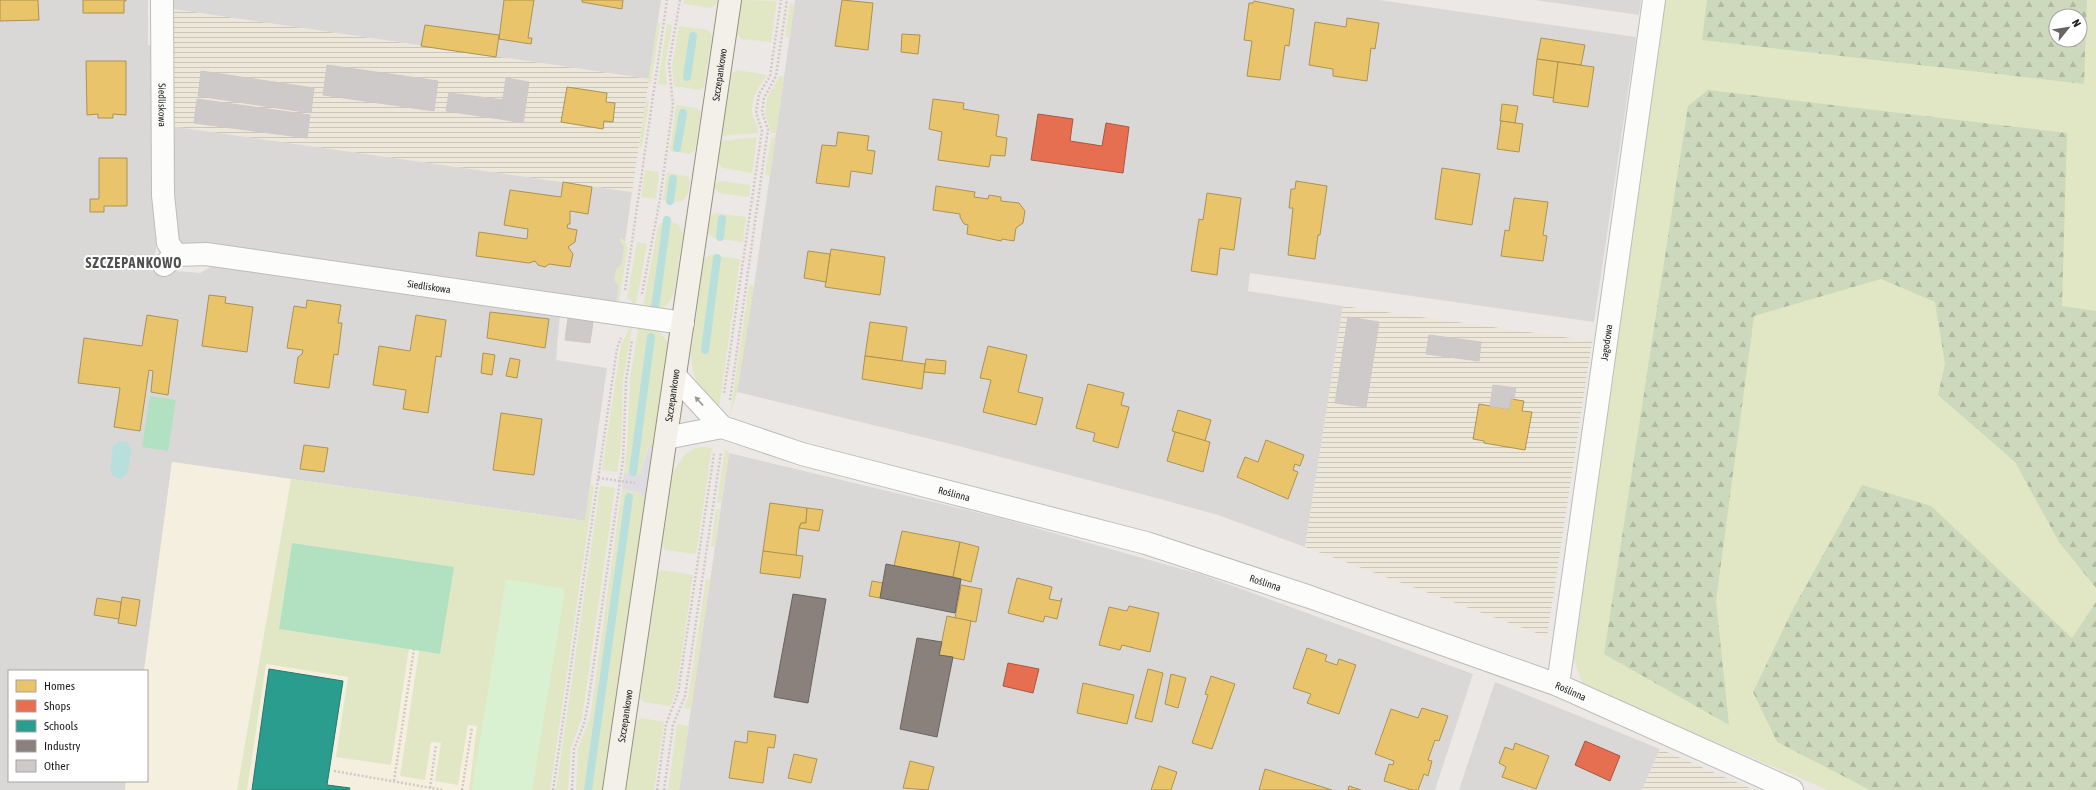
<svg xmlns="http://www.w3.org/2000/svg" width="2096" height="790" font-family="'Asap Condensed',sans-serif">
	<defs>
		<pattern id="farmland-rules" width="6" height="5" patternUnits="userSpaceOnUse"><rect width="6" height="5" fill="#ece7d9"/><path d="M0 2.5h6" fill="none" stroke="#cac6ba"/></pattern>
		<pattern id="forest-firs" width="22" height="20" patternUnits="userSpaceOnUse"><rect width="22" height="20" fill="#cdd9bc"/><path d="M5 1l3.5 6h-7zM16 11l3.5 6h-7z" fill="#b0baa1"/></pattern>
	</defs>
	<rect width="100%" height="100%" fill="#ebe8e6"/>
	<!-- residential -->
	<g fill="#dad8d7">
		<path d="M0,0H148V45H156V249L151,269L200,273L216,264L560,313L556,360L607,368L585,521L172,462L144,671H9V781H126L125,790H0Z"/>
		<path d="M172,0H661L649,79L172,9Z"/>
		<path d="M795,0H1379L1636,37L1594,322L1250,273L1248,291L1343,306L1305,547L1218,515L1149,496L951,444L737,392L754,286Z"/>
		<path d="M1535,0H1641L1639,15Z"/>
		<path d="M170,126L632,192L616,306L172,242Z"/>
		<path d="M729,453L1000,518L1203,575L1473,674L1435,790H679Z"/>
		<path d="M1495,682L1660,749L1642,790H1459Z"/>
	</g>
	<!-- education -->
	<path fill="#f5efe0" d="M172,462L585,521L547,790H125L126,781H147V671H144Z"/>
	<!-- farmland -->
	<g fill="url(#farmland-rules)">
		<path d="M172,9L649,79L632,192L170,126Z"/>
		<path d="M1343,306L1592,341L1547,637L1305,547Z"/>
		<path d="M1660,749L1754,790H1642Z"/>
	</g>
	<!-- grass -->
	<g fill="#e1e7c5" fill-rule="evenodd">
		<path d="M684,0H717L716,4L711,8L684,4Z"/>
		<path d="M741,0L777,1L771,42L741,39L737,32Z"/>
		<path d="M1665,0H2096V790H1828L1583,686L1572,654ZM2056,16H2080V40H2056Z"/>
		<path d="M790,3L794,4L790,38L785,37Z"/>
		<path d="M657,23H660L651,83H648Z"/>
		<path d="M667,24L672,25L665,66L667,85L658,84Z"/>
		<path d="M679,26L708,30L712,35L704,87L699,90L674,86L672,66Z"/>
		<path d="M737,70L767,75C759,86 751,98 752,112C753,120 759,125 758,133L721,136L731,74Z"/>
		<path d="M780,76L784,77L776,133H771L765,113L767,98Z"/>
		<path d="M646,100L649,101L642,147H639Z"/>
		<path d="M676,105L697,108L701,112L695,150L690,154L670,151Z"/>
		<path d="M757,137L752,173L723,168L718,163L721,141Z"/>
		<path d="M771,137L775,138L770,176L765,175Z"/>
		<path d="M645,170L659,172L656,199L641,197Z"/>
		<path d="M667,173L687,176L690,181C688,202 684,204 663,200Z"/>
		<path d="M721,181L750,185L749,197L719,193L714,187L715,184Z"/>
		<path d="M716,213L746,217L743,242L713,238L708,232L710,217Z"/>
		<path d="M667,220L678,224L683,234L674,292C669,309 658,311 642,312L658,227L662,222Z"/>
		<path d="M620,238L624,240L628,247L618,308L616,306L619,286L614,280L616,269L622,264L624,247L620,241Z"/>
		<path d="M637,242L647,244L635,310H631L632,301L627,298Z"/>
		<path d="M710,255L740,259L719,408C700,388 692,382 691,353L704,259Z"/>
		<path d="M749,285L754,286L737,392L730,416Z"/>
		<path d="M633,321L623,380L621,447L617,472L602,470L621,345Z"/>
		<path d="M639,322L657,328L668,343L653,446H648L640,475L624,473L627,448L630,380Z"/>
		<path d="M703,447L712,448L696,554L665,550L662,545L673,472L686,453L695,448Z"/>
		<path d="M725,449L729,453L721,503H717Z"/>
		<path d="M291,479L585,521L590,485L594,486L550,790H469L477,726L468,725L458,785L435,781L441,743L431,742L425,780L400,776L419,651L440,654L292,543L279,629L409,649L391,765L336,757L348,677L266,664L247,790H237Z"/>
		<path d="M600,486L615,488L582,718L571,747L568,790H556Z"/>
		<path d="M622,489L638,492L645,498L603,790H576L578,748L590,719Z"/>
		<path d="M716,509H720L715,547L711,546Z"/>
		<path d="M662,570L693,575L676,692L670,706L643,702L640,697L658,573Z"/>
		<path d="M706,579L710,580L691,709L684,708L688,698Z"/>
		<path d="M641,718L664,722L654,790H626L636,722Z"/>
		<path d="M677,724L689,726L679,790H668Z"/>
	</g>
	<!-- forest -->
	<g fill="url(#forest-firs)" fill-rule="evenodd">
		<path d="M1707,0H2087L2084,84L1702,40ZM2056,16H2080V40H2056Z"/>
		<path d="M1708,90L2067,133L2062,306L2096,311V588L2059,542L2015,462L1938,395L1945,364L1935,302L1881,279L1754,316L1716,601L1729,725L1604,654L1688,106Z"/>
		<path d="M1862,485L1931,506L2072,638L2096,602V790H1870L1777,742L1753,692L1794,607Z"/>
	</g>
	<!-- park -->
	<path fill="#d9f1d1" d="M506,579L565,589L532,790H472Z"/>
	<!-- pitch -->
	<g fill="#b1e1c1">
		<path d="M150,396L176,400L168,451L142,447Z"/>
		<path d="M292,543L454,567L440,654L279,629Z"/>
	</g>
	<!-- plaza -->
	<path fill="#dcdce1" d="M649,446H653L645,498L638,492L622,489L624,473L640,475Z"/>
	<!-- water -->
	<path fill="#b9dfdd" d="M119,441L127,442L132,449L127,475L119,479L112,475L110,469L113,446Z"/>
	<!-- homes -->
	<g fill="#e9c46a" stroke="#ac9253">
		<path d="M0,0H38L39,20L0,21Z"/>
		<path d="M83,0H126V1H124V13H83Z"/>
		<path d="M504,0H534L528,38H532L531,44L499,39Z"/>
		<path d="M582,0H623L622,9L582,2Z"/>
		<path d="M842,0L873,3L868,50L835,46Z"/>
		<path d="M1254,1L1294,9L1289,46L1285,45L1280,80L1247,76L1252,41L1244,40L1249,3H1253Z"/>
		<path d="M1347,18L1379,23L1375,49L1371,48L1367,81L1333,76V69L1309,65L1315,22L1346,27Z"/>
		<path d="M425,25L499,35L496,57L421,46Z"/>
		<path d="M902,34L920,35L918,54L901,52Z"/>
		<path d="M1541,38L1585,45L1581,65L1537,59Z"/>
		<path d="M1537,59L1558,62L1554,98L1533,95Z"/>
		<path d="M86,61H126V115L113,114V118H98V114L87,115Z"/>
		<path d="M1558,62L1594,67L1588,107L1553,102Z"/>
		<path d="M567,87L607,93L606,102L615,103L613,122L604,121L603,129L561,122Z"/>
		<path d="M933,99L964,103L963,109L999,115L996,136L1007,138L1005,156L991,155L989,167L938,160L942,132L929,129Z"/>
		<path d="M1502,104L1518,106L1515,123L1500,121Z"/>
		<path d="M1501,121L1523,124L1519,152L1497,149Z"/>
		<path d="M838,132L869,136L867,150L875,151L872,174L851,171L849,187L816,183L822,145L836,146Z"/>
		<path d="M99,158H127V206H104V212H90V199H99Z"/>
		<path d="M1442,168L1480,174L1472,225L1435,219Z"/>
		<path d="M1296,181L1327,186L1320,235H1318L1315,259L1288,255L1293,208H1289L1291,189H1295Z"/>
		<path d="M563,182L592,187L588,214L570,211V224H568L567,228L577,230L575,242L568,247L573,254L570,267L549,264L545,267L538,265L535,261L529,263L476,256L479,232L527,239L528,229L504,225L510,190L561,197Z"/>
		<path d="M936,186L975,192L974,197L988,199L989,195L1001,197V201L1019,203L1025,211L1023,223L1016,228L1014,241L1002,239L1001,241L967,234L968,225L964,224L960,217V214L933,210Z"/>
		<path d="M1207,193L1241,198L1234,250L1220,248L1217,275L1191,271L1199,219L1203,220Z"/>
		<path d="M1514,198L1548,202L1543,235L1547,236L1543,261L1501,256L1505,230L1509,231Z"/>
		<path d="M831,249L885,257L880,295L825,287Z"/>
		<path d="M808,251L830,254L826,282L804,278Z"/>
		<path d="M209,295L226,297L225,303L253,307L247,352L202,346Z"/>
		<path d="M307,300L341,305L338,323H342L338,355L334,354L329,388L294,383L298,357L302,354L303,350L287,348L294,306L306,308Z"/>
		<path d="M490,312L549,319L545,348L487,338Z"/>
		<path d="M147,315L178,320L168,395L151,392L153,371L149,370L140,431L114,427L120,388L78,383L84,338L142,346Z"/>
		<path d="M416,315L446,320L441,357L436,356L428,413L403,409L406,390L373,385L379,346L410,351Z"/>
		<path d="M870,322L907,327L902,361L865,356Z"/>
		<path d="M988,346L1027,355L1018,392L1043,398L1036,425L983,412L991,380L980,378Z"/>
		<path d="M483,353L495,355L492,375L481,373Z"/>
		<path d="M865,356L925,364L922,389L862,379Z"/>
		<path d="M510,358L520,360L517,378L506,376Z"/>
		<path d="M926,359L946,361L945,374L924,372Z"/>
		<path d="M1088,384L1124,393L1121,405L1129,407L1118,448L1093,441L1095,433L1076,428Z"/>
		<path d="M1511,399L1524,401L1522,411L1532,412L1525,450L1484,443V441L1473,439L1479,404L1509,409Z"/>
		<path d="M1178,410L1211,420L1205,441L1172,431Z"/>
		<path d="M501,413L542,419L534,475L493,470Z"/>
		<path d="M1175,432L1210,442L1203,472L1167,461Z"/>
		<path d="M1266,440L1304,455L1300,466L1295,464L1293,470L1298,472L1288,499L1237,477L1245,457L1258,462Z"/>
		<path d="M304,445L328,448L324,472L300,469Z"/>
		<path d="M770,503L807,508L806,523H801L799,528L796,556L763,551Z"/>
		<path d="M807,508L823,510L819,531L799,528L801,523H806Z"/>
		<path d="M902,531L960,542L953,577L894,566Z"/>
		<path d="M960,542L979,547L971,582L953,577Z"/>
		<path d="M763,551L803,556L800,578L760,573Z"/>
		<path d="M1017,578L1052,587L1049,599L1060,601L1062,598L1057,619L1045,616L1043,622L1008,613Z"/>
		<path d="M872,581L883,583L880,598L869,596Z"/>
		<path d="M961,585L982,589L976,622L955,618Z"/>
		<path d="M122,597L140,600L136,626L118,623Z"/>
		<path d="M97,598L121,602L119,619L94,615Z"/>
		<path d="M1129,606L1159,613L1150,652L1122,645L1120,650L1099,645L1109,607L1127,611Z"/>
		<path d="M947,616L971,621L964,660L939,655Z"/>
		<path d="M1307,648L1327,655L1325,661L1337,665L1339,659L1356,665L1339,714L1307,703L1311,694L1293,688Z"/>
		<path d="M1148,669L1163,673L1152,722L1135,718Z"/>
		<path d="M1171,674L1186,678L1178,708L1165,704Z"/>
		<path d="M1211,676L1235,684L1212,749L1192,743L1208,695L1205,694Z"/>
		<path d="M1083,683L1134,695L1127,724L1077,713Z"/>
		<path d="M1422,708L1448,716L1439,741L1435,740L1428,760L1432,761L1428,776L1424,774L1418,790H1412L1384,781L1389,764L1393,765L1394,761L1375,754L1391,709L1418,718Z"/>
		<path d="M748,731L776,735L774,748L768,747L763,783L729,778L735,741L747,743Z"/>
		<path d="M1515,743L1549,756L1536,789L1502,777L1506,767L1499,763L1505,747L1513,750Z"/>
		<path d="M794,754L817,759L811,783L788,778Z"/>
		<path d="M910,761L934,767L928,790L903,788Z"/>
		<path d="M1159,766L1177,772L1171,790H1151Z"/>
		<path d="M1265,769L1332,790H1259Z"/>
		<path d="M1349,786L1361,790H1348Z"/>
	</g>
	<!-- shops -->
	<g fill="#e76f51" stroke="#aa5641">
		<path d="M1038,114L1073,119L1070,141L1102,146L1106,123L1129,127L1123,173L1031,160Z"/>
		<path d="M1008,663L1039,669L1033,693L1003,686Z"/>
		<path d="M1585,741L1620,756L1610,781L1575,765Z"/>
	</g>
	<!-- schools -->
	<path fill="#2a9d8f" stroke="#26776d" d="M269,669L343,681L327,785L350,788L349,790H252Z"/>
	<!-- industry -->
	<g fill="#8a817c" stroke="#696360">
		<path d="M886,564L961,579L955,613L880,598Z"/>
		<path d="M793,594L826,599L808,703L774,697Z"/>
		<path d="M917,638L942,642L939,655L953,657L937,737L900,729Z"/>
	</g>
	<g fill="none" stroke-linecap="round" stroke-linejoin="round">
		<!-- stream -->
		<g stroke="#b9dfdd" stroke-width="8">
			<path d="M687,77L693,36"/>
			<path d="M677,148L683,113"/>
			<path d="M670,201L673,179"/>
			<path d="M720,237L722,219"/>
			<path d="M655,308L667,220"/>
			<path d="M705,350L717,258"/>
			<path d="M633,472L651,337"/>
			<path d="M588,790L629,497"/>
		</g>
	</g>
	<!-- building -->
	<g fill="#cecac9" stroke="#cec9c7">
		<path d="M327,65L438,81L434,111L323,95Z"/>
		<path d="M201,71L314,88L311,113L198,96Z"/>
		<path d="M506,78L529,82L523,123L500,119Z"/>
		<path d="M449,93L503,100L500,119L446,111Z"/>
		<path d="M197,99L310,115L307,138L194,123Z"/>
		<path d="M1348,317L1379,322L1366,407L1335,403Z"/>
		<path d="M568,318L593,322L590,343L565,340Z"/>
		<path d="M1429,335L1481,342L1479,361L1426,354Z"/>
		<path d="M1493,385L1516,388L1514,399H1511L1509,409L1490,406Z"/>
	</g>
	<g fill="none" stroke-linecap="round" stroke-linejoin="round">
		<!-- street casing -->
		<g stroke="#bebdbc" stroke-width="24">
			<g id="street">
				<path id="s1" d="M162,0L163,195L168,243L176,255"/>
				<path id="s2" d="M164,265L176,255L206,254L683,323"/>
				<path id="s3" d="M675,376L722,427L802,454L1146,543L1310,597L1558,685L1792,790"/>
				<path d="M666,438L722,427"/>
				<path id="s4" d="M1558,685L1654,0"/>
			</g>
		</g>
		<!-- secondary casing -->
		<g stroke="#95917e" stroke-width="24">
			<g id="secondary">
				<path id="s5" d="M614,790L730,0"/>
			</g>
		</g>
		<!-- path -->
		<g stroke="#d5c6c8" stroke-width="2.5" stroke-dasharray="2 2" stroke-linecap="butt">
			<path d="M625,290L667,0"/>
			<path d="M642,294L660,199L673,105L669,64L680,0"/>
			<path d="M724,393L762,130L756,113L759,94L770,76L781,0"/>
			<path d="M730,400L768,129L762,112L764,98L776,76L787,0"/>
			<path d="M598,478L635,483"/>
			<path d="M334,771L443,790"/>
			<path d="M394,781L414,649"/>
			<path d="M430,788L436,745"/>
			<path d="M462,790L472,727"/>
			<path d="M553,790L617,348L621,338"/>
			<path d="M572,790L574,749L584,724L588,704L623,460L626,381L632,340"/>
			<path d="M657,790L666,724L678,693L714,454"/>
			<path d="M664,790L673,725L685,696L721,452"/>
		</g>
		<!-- street -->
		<use href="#street" stroke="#fcfcfb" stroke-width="22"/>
		<!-- secondary -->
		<use href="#secondary" stroke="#f3f0e9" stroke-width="22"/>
	</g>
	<!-- one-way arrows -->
	<defs><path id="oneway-solid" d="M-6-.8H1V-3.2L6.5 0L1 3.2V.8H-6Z"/></defs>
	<use fill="#989897" href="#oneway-solid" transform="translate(699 401) rotate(-133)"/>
	<g text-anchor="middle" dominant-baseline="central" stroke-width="4" stroke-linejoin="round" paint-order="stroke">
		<!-- street labels -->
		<g font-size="10" fill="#1d1d1d" stroke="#fff">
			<text stroke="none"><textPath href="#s5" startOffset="723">Szczepankowo</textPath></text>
			<text stroke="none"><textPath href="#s1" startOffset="105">Siedliskowa</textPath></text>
			<text stroke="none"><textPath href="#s2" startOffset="271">Siedliskowa</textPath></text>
			<text stroke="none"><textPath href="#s4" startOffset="346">Jagodowa</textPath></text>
			<text stroke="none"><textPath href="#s5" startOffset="399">Szczepankowo</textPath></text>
			<text stroke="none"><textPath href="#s3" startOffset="311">Roślinna</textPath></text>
			<text stroke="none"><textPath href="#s3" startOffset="635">Roślinna</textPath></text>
			<text stroke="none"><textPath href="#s3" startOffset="959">Roślinna</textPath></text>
			<text stroke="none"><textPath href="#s5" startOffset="75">Szczepankowo</textPath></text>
		</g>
		<!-- district labels -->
		<g font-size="14" font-weight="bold" letter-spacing="1" fill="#505050" stroke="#fff">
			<text x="134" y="263">SZCZEPANKOWO</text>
		</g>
	</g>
	<!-- legend -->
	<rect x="8" y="670" width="140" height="112" fill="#ffffff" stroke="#a5a5a5"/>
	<rect x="16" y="680" width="20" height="12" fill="#e9c46a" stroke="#a5a5a5"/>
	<text x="44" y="690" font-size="12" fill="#1d1d1d">Homes</text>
	<rect x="16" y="700" width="20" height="12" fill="#e76f51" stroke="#a5a5a5"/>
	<text x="44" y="710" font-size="12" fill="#1d1d1d">Shops</text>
	<rect x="16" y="720" width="20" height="12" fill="#2a9d8f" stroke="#a5a5a5"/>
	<text x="44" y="730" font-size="12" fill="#1d1d1d">Schools</text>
	<rect x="16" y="740" width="20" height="12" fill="#8a817c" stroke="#a5a5a5"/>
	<text x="44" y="750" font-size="12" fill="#1d1d1d">Industry</text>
	<rect x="16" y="760" width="20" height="12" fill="#cecac9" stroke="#a5a5a5"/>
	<text x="44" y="770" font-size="12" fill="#1d1d1d">Other</text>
	<!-- north arrow -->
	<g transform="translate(2068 28) rotate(60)"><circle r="19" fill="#ffffff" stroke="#a5a5a5"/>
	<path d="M0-3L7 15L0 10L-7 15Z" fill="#656463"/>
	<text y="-6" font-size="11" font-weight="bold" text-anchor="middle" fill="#1d1d1d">N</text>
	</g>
</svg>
